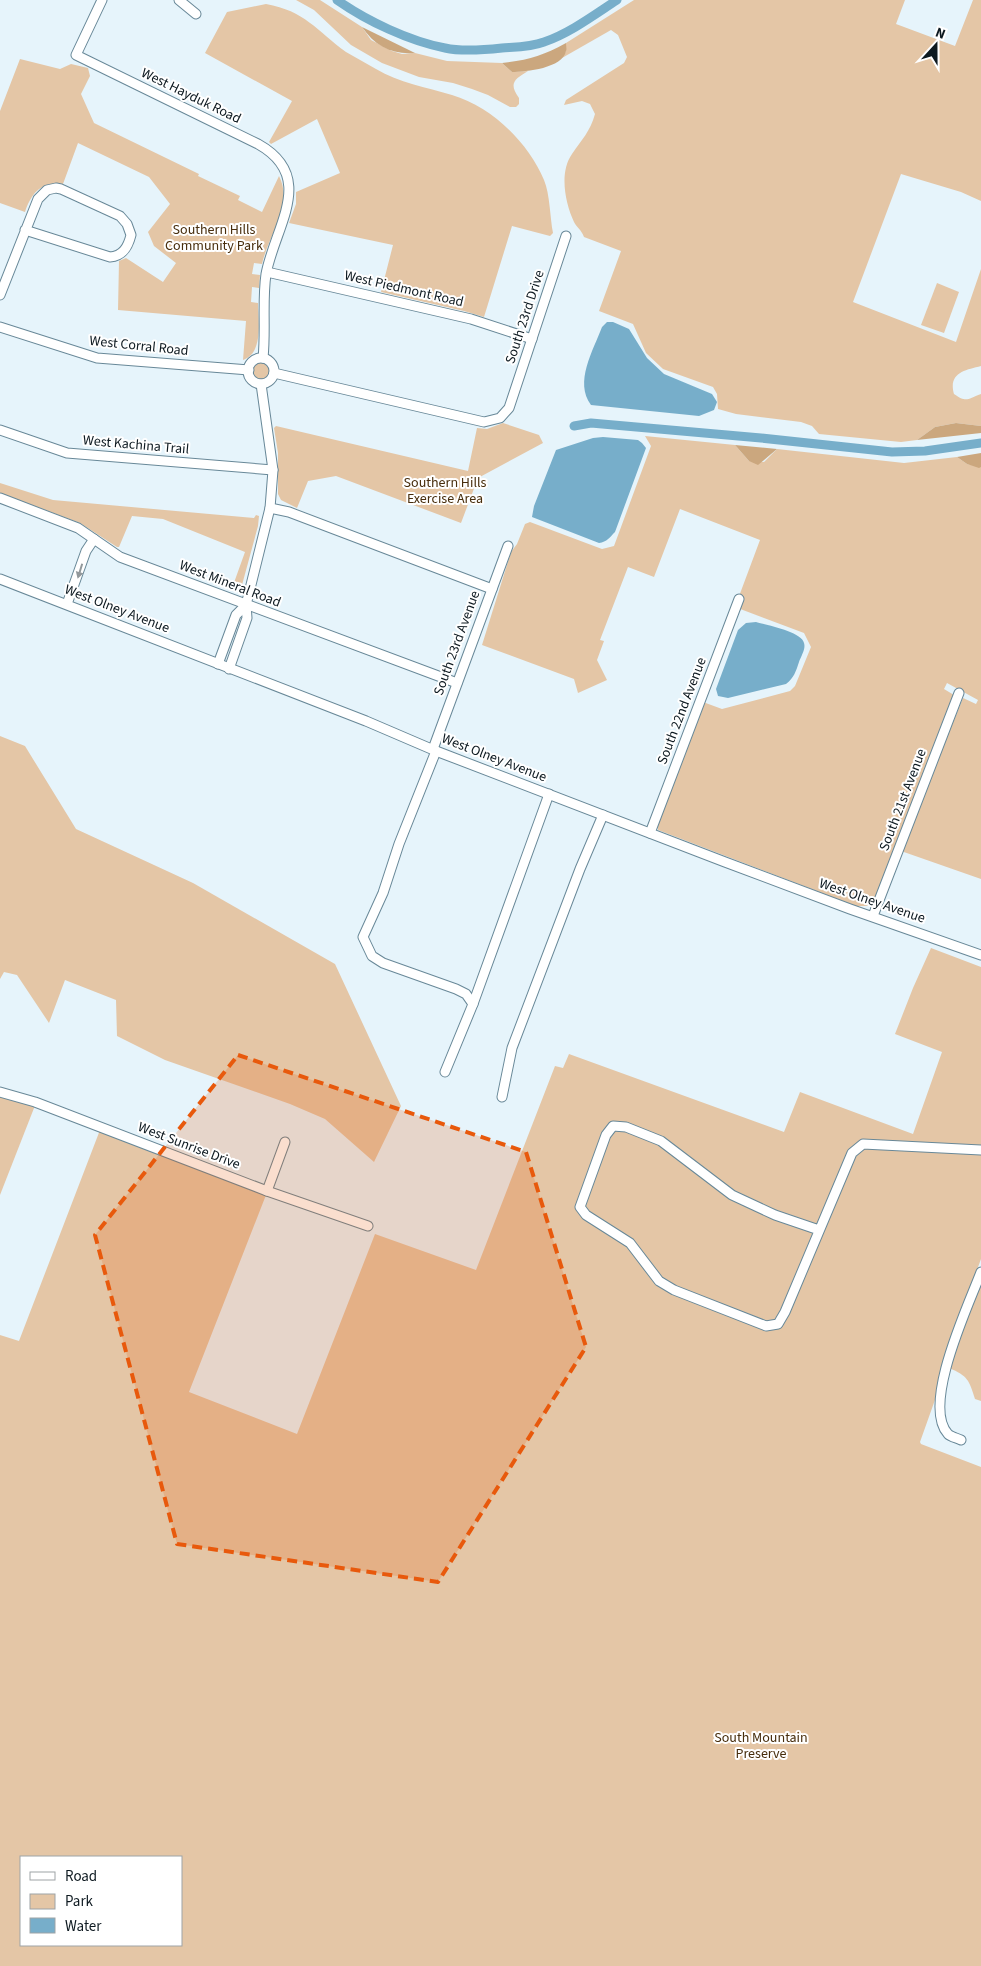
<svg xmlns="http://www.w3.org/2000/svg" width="981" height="1966" font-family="'Source Sans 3',sans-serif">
	<rect width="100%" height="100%" fill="#e6f4fb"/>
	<!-- green -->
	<g fill="#e4c6a6" fill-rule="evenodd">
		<path d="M296,0H320L362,27L371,40L392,51L402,54L415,53L447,61L502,63L512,72L528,71C515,79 508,83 519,98V104L516,107H510L488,95L472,89L453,83L419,77L382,63L351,45L314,10Z"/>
		<path d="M634,0H905L896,24L955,46L973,0H981V201L961,192L901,174L853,302L956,342L981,269V366C965,370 948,373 954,394C967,403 967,399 981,394V426L956,423L935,427L917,440L901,442L819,434L812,426L801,422L736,414L718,409L717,394L713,387L663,369L646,353L633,324L599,311L621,251L584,237C581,229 577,228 574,222C565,203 559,172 572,154C582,139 590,132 595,114L590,104L582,101L564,105L566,100L624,63L627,57L618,35L611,30L562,58L566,51V43Z"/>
		<path d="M266,4C305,11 316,30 346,52C356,58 366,63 376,69C399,83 426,87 452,95C492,107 528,142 544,180C550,194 550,218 553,233L550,236L512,226L484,317L464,311L381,292L393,245L289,223L296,204V192L340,173L317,119L271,144L269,142L292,101L205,53L227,12Z"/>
		<path d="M20,59L60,69L71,64L88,68L90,76L81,94L94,123L199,174L198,176L240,196L238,200L262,212L279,176C294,205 268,236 262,264L254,263L252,274L260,275L259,288L252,287L251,302L258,303C258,320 264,353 243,360L246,321L118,310L119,261L126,258L163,282L176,263L154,246L148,232L170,204L149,177L78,143L63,184C41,181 31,194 25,212L0,203V111Z"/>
		<path d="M937,283L959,292L944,333L921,325Z"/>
		<circle cx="261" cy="371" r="13"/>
		<path d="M503,423L539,435L543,443L478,478L461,523L336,476L308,481L297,508L281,500L278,494V453L274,428L276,426L468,471L477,428L487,429Z"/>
		<path d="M645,436L735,445L749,461L764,462L777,449L904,463L957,457L967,464L981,467V879L901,851L963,698L976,704L978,700L947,683L944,689L954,695L876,896L867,906H856L658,830V819L703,702L722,709L790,691L795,686L811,647L804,633L735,607L760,540L680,509L654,577L628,567L600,640L604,641L597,660L607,680L578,693L574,679L482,645L511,552L517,544L525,524L530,522L602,549L614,546L651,446Z"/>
		<path d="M0,483L53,500L254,518L256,515L259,516L258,526L242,585L239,590L231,591L245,552L163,519L132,516L119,547H117L80,523L0,493Z"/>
		<path d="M0,736L25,746L76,829L193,883L335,964L401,1106L374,1162L325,1119L290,1104L165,1060L117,1036L116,1000L65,980L49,1023L17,975L4,972L0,979Z"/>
		<path d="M931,948L981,967V1259L942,1365L936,1397L920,1442L921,1444L981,1467V1966H0V1335L19,1341L100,1130L266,1195L189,1392L297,1434L375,1234L476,1270L555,1066L563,1068L569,1054L784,1132L800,1092L913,1134L942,1052L895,1034L913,988ZM21,1857H181V1945H21Z"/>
		<path d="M0,1097L36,1103L0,1195Z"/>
		<path d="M981,1281V1401L975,1399C969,1380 968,1376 949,1368Z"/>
	</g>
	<!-- forest -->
	<g fill="#cba77e">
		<path d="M362,27L415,53C392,55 375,46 362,27Z"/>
		<path d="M566,43C566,46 567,49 566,51C563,68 526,72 512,72L502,63C529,60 542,56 566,43Z"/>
		<path d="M956,423L981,426V433L917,440L935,427Z"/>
		<path d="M735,445L777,449L758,465L749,461Z"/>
		<path d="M981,453V467L979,468L967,464L957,457Z"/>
	</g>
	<!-- water -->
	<g fill="#77aeca">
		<path d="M607,322H613L629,329L647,358L664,374L712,394L717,402L714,410L699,416L591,405C574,382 593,351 602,327Z"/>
		<path d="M603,437L638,440L642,443L646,448L615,532C610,537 607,542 599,543L532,517L534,506L556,450L593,438Z"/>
		<path d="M756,622C766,625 802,632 804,643C806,649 801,656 799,662C796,671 794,678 786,684L728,698L718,696L716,689L738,630L746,623Z"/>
	</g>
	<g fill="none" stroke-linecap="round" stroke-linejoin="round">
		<!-- canal -->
		<g stroke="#77aeca" stroke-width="9">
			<path d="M337,0C367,21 409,41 445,48C463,52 484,50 502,48C516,47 531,47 544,42C570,33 594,15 617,0"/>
			<path d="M574,426L591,423L761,438L892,452L925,451L981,443"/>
		</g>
		<!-- minor casing -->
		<g stroke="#688898" stroke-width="11">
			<g id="minor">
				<path d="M102,0L76,55L258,144C317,177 275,226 266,274C262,302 266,330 263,358"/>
				<path d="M179,0L196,14"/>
				<path d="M267,272L471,319L532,339"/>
				<path d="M0,295L38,199L47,190L56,188L61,189L120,216L127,224L131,235C128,247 123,256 110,257L25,230"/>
				<path d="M0,327L97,358L249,370"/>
				<circle cx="261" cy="371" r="13"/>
				<path d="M274,373L484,422L500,418L509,408L566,236"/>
				<path d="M0,430L67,453L273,470"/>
				<path d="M0,498L78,528L120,557L457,683"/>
				<path d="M270,508L289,512L492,589"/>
				<path d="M0,579L366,721L436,751L725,862L850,909L981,955"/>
				<path d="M67,604L86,551L94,539"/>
				<path d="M218,664L236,615L246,605"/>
				<path d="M229,669L247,618L246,605L270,508L273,470L261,384"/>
				<path d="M433,749L508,546"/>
				<path d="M436,751L399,844L383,893L363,937L372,956L383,963L456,989L466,994L473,1004L445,1072"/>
				<path d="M650,833L739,599"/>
				<path d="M873,916L959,693"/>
				<path d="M473,1004L549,794"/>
				<path d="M0,1092L35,1102L267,1191L368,1226"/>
				<path d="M502,1097L512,1048L580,869L603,815"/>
				<path d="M267,1191L285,1142"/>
				<path d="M819,1230L775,1215L732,1195L661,1141L626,1127L613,1126L606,1135L580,1207L586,1215L630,1243L659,1281L674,1290L766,1326L778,1324L785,1312L852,1153L863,1144L981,1150"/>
				<path d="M961,1440C957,1438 951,1437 948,1434C921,1405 969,1304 981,1272"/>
			</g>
		</g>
		<!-- minor -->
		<use href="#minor" stroke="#fff" stroke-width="9"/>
	</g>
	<!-- one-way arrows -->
	<defs><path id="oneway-solid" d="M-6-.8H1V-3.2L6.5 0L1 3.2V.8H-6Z" transform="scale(1.25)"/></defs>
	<use fill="#92989b" href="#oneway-solid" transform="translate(80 571) rotate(107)"/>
	<!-- marked area -->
	<path fill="#e8590c" fill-opacity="0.2" stroke="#e8590c" stroke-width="4" stroke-dasharray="10 6" stroke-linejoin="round" d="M238,1055L526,1152L586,1347L438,1582L177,1544L95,1235Z"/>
	<g text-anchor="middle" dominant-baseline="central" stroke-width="4" stroke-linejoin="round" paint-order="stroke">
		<!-- street labels -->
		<g font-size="14" fill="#0d1920" stroke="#fff">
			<text transform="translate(191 96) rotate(26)">West Hayduk Road</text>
			<text transform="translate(404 289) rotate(13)">West Piedmont Road</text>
			<text transform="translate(525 317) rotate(-72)">South 23rd Drive</text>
			<text transform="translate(139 346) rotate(6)">West Corral Road</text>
			<text transform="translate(136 445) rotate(5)">West Kachina Trail</text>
			<text transform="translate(230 584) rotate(21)">West Mineral Road</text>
			<text transform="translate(117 609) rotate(21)">West Olney Avenue</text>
			<text transform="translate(457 643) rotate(-70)">South 23rd Avenue</text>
			<text transform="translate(682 711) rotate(-69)">South 22nd Avenue</text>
			<text transform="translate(494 758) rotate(21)">West Olney Avenue</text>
			<text transform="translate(903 800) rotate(-69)">South 21st Avenue</text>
			<text transform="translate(872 901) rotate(19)">West Olney Avenue</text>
			<text transform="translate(189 1146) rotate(21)">West Sunrise Drive</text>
		</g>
		<!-- park labels -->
		<g font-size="14" fill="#472d0c" stroke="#fff">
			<text x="214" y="230">Southern Hills<tspan x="214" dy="16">Community Park</tspan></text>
			<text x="445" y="483">Southern Hills<tspan x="445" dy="16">Exercise Area</tspan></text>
			<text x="761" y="1738">South Mountain<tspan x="761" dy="16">Preserve</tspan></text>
		</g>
	</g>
	<!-- legend -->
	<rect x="20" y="1856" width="162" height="90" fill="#ffffff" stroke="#9ea3a6"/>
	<rect x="30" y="1872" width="25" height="8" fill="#ffffff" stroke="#9ea3a6"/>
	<text x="65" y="1881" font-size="15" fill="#0d1920">Road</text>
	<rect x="30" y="1894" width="25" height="15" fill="#e4c6a6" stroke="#9ea3a6"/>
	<text x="65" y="1906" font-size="15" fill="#0d1920">Park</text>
	<rect x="30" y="1918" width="25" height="15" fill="#77aeca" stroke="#9ea3a6"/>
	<text x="65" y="1931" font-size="15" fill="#0d1920">Water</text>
	<!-- north arrow -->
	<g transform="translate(936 45) rotate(21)" stroke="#ffffff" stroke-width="4" paint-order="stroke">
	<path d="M0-4L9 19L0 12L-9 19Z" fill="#0d1920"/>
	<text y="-8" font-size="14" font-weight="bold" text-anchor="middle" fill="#0d1920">N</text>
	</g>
</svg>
